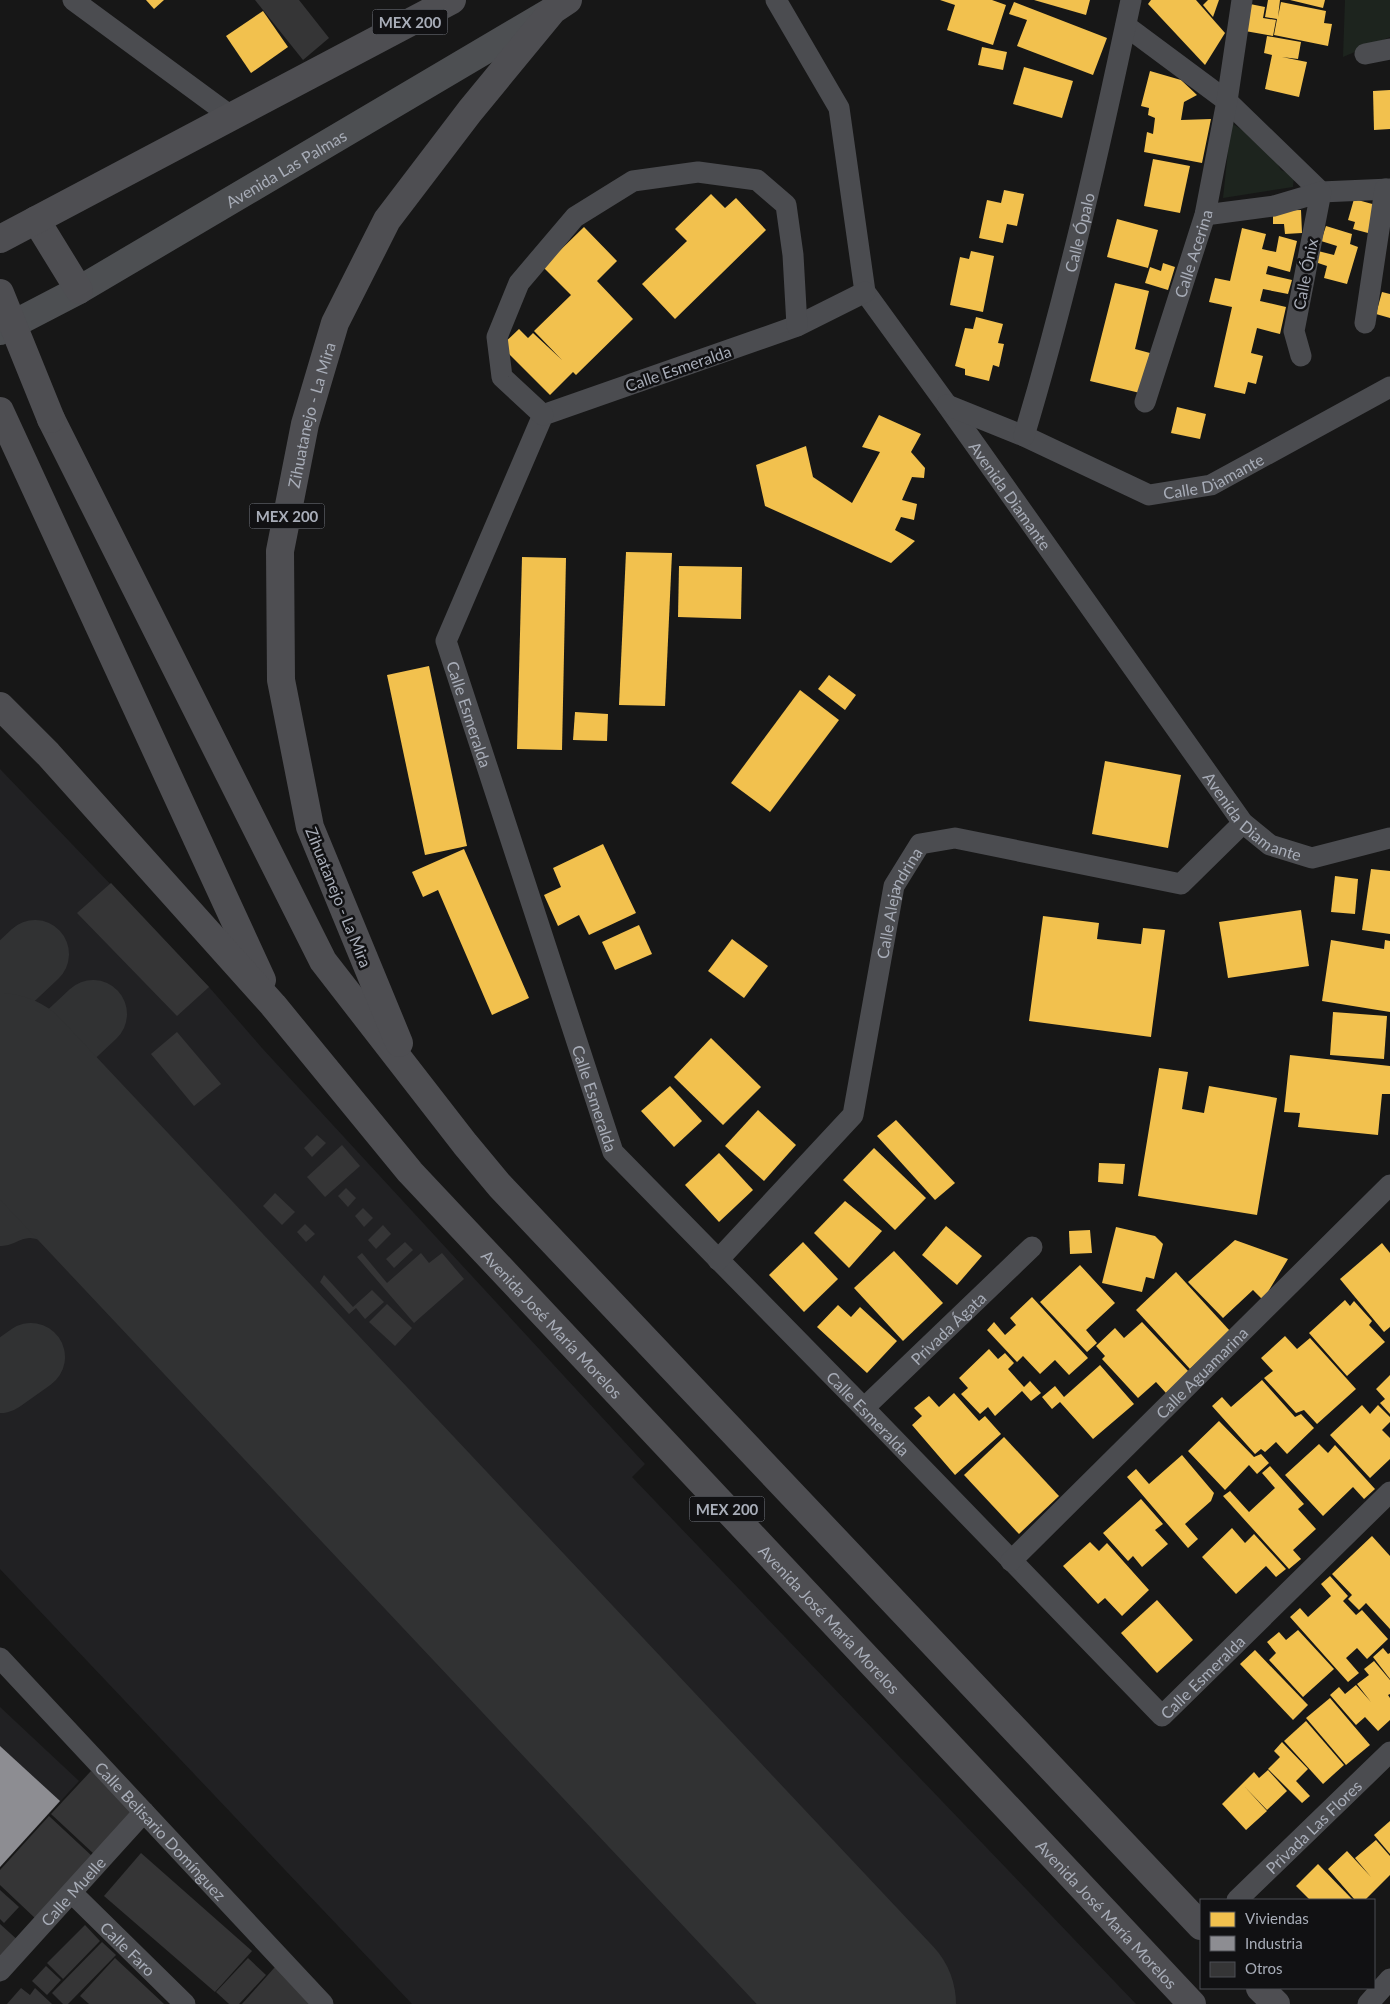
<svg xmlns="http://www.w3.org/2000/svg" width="1390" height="2004" font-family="Lato,sans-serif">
	<rect width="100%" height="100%" fill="#171717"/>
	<!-- built -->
	<g fill="#212123">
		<path d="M0,769L209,987L262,1048L645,1464L632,1477L1136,2004H412L0,1569Z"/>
		<path d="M0,1707L79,1781L0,1867Z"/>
	</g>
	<!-- green -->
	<g fill="#1d241e">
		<path d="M1345,0H1390V37L1343,57Z"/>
		<path d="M1231,123L1266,144L1281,170L1294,176L1293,187L1223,198Z"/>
	</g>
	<!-- homes -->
	<g fill="#f2c14e">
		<path d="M146,0H164L154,9Z"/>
		<path d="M940,0H992L1006,5L993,45L947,30L955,5Z"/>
		<path d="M1034,0H1090L1086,15Z"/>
		<path d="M1151,0H1196L1225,33L1205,65L1148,4Z"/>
		<path d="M1208,0H1219L1213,17L1203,5Z"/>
		<path d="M1268,0H1280L1278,17L1281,2L1326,11L1324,23L1332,24L1328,46L1274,35L1277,19L1265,17Z"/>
		<path d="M1290,0H1325L1323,8Z"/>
		<path d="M1014,2L1107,38L1093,75L1017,46L1027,20L1009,14Z"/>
		<path d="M1250,4L1265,7L1263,18L1276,20L1273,36L1245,31Z"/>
		<path d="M263,11L288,47L251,73L226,36Z"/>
		<path d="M1267,36L1301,42L1298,59L1282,57L1307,62L1299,97L1265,89L1272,55L1264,53Z"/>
		<path d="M982,47L1007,52L1003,70L978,65Z"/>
		<path d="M1024,67L1073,81L1062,118L1013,104Z"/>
		<path d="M1150,71L1181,80L1197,95L1184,102L1181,120L1211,119L1202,163L1144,152L1147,132L1153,134L1155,118L1148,115L1149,108L1141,106Z"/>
		<path d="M1390,90V129L1374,130L1373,91Z"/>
		<path d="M1153,159L1190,166L1180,213L1144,206Z"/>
		<path d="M1004,190L1024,194L1017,226L1007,224L1003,243L979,238L987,200L1001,203Z"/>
		<path d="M711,194L725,208L736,198L766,230L675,319L642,284L687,241L675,229Z"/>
		<path d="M1354,199L1376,205L1368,233L1353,229L1355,222L1348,220Z"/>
		<path d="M1301,210L1302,233L1285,234L1284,224H1273V211Z"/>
		<path d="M1117,219L1158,230L1148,268L1107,257Z"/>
		<path d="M1326,226L1352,234L1350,244L1358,247L1347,284L1324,278L1327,266L1315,262L1318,251L1334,255L1337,246L1321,241Z"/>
		<path d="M584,227L617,261L597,281L633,319L576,375L573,372L550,395L501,346L519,329L528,338L533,333L562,360L534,331L571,295L543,267Z"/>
		<path d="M1242,228L1266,234L1262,249L1276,252L1279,236L1297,241L1290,272L1268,266L1266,274L1292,280L1288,294L1263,289L1260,301L1286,307L1280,334L1257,328L1251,353L1263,356L1256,384L1248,382L1245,394L1214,387L1232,307L1209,302L1215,278L1230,281Z"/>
		<path d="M971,251L994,256L983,312L950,305L960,257L969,259Z"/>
		<path d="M1163,263L1175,267L1168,290L1145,283L1150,267L1161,271Z"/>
		<path d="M1115,283L1149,291L1135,349L1150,353L1140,393L1090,381Z"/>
		<path d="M1382,292L1390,294V318L1376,314Z"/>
		<path d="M976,317L1003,324L998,343L1004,344L999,367L993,365L989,381L965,375V369L955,366L965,328L973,329Z"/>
		<path d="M1177,407L1206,414L1200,439L1171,433Z"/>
		<path d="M879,415L921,434L911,452L925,468L924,478L912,477L902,500L917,504L914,520L901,517L895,530L915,541L891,563L765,506L756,465L806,446L813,477L852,503L880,452L862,447Z"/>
		<path d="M626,552L672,553L665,706L619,705Z"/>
		<path d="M522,557L566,558L562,750L517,749Z"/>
		<path d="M679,566L742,567L741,619L678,617Z"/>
		<path d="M429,666L467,846L425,855L387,675Z"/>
		<path d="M829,675L856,695L845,710L818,689Z"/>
		<path d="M800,690L839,720L770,812L731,783Z"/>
		<path d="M575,712L608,714L607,741L573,740Z"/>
		<path d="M1105,761L1181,775L1168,848L1092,834Z"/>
		<path d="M603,844L636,913L589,935L579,915L558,926L544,895L561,887L553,868Z"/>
		<path d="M464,849L529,998L492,1015L438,890L423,897L412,872Z"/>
		<path d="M1371,869L1390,871V934L1362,930Z"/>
		<path d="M1335,876L1358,879L1355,914L1331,912Z"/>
		<path d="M1301,910L1309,966L1228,978L1219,922Z"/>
		<path d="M1043,916L1099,923L1097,939L1141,944L1143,928L1165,930L1151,1037L1029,1021Z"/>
		<path d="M639,925L652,954L615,970L602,942Z"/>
		<path d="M732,939L768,966L744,998L708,971Z"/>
		<path d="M1331,940L1384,949L1385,940L1390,941V1012L1322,1001Z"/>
		<path d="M1333,1012L1387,1016L1384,1059L1330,1055Z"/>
		<path d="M711,1038L761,1087L723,1125L674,1077Z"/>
		<path d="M1290,1055L1390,1066V1094H1382L1378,1135L1298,1127L1300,1113L1284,1112Z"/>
		<path d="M1159,1068L1188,1072L1182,1109L1204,1113L1209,1086L1277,1098L1257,1215L1138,1196Z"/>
		<path d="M670,1086L702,1121L674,1147L641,1111Z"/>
		<path d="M758,1110L796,1145L764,1181L725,1146Z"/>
		<path d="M896,1120L955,1183L935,1200L877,1136Z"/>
		<path d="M874,1148L926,1198L895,1230L843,1180Z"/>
		<path d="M719,1153L753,1190L719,1222L685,1185Z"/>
		<path d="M1099,1163L1125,1164L1123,1184L1098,1182Z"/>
		<path d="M845,1201L882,1231L849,1268L814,1233Z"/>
		<path d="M946,1226L982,1256L957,1285L922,1255Z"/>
		<path d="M1116,1227L1155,1236L1163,1244L1154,1279L1146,1277L1142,1292L1102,1283Z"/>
		<path d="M1090,1230L1092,1253L1070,1254L1069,1231Z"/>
		<path d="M1235,1240L1288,1259L1263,1300L1253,1290L1223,1318L1188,1282Z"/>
		<path d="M803,1242L838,1279L804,1312L769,1275Z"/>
		<path d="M1382,1243L1390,1253V1327L1384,1332L1340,1279Z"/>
		<path d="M894,1251L943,1303L903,1341L854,1288Z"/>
		<path d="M1080,1265L1115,1303L1086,1330L1097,1343L1087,1352L1040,1302Z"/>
		<path d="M1176,1272L1230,1331L1190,1369L1136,1310Z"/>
		<path d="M1032,1297L1088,1358L1069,1375L1055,1360L1040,1374L1023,1356L1017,1362L987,1330L994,1322L1005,1335L1016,1325L1010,1318Z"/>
		<path d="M1345,1300L1350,1306L1354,1301L1372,1321L1369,1325L1385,1342L1347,1376L1309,1333Z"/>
		<path d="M838,1305L851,1317L860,1307L897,1341L867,1373L817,1327Z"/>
		<path d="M1142,1322L1189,1372L1166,1393L1156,1382L1138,1398L1102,1359L1105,1356L1096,1346L1115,1328L1124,1338Z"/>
		<path d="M1285,1336L1297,1349L1310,1338L1356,1389L1317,1424L1304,1410L1296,1413L1264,1378L1273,1371L1261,1358Z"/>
		<path d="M989,1349L998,1359L1005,1353L1014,1363L1008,1369L1024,1387L1030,1381L1041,1393L1031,1401L1022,1391L995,1416L988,1407L980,1414L961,1394L968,1388L959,1378Z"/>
		<path d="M1100,1365L1134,1404L1093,1439L1060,1402L1052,1409L1042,1397L1055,1386L1064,1397Z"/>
		<path d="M1390,1375V1414L1380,1403L1385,1399L1376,1389Z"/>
		<path d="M1262,1380L1295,1417L1301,1414L1314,1428L1287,1454L1276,1442L1265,1452L1261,1449L1255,1454L1212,1406L1222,1397L1231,1407Z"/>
		<path d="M954,1393L979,1421L985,1416L1001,1434L955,1475L912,1425L922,1416L914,1408L929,1396L939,1407Z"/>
		<path d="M1362,1405L1370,1414L1378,1405L1390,1417V1422L1382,1430L1390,1438V1459L1370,1478L1330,1435Z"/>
		<path d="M1219,1421L1254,1457L1261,1454L1269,1463L1257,1474L1249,1465L1225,1490L1188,1451Z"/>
		<path d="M1004,1437L1059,1496L1019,1534L964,1475Z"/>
		<path d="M1319,1444L1328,1453L1335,1445L1375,1489L1364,1499L1353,1487L1323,1516L1285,1475Z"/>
		<path d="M1182,1455L1214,1493L1211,1501L1185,1524L1198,1539L1188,1548L1127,1477L1136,1469L1149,1484Z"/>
		<path d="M1270,1466L1304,1504L1298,1509L1316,1529L1293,1550L1301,1559L1289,1569L1223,1496L1230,1491L1249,1512L1275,1488L1262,1473Z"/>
		<path d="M1141,1499L1163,1524L1155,1530L1168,1544L1142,1567L1133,1556L1128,1561L1103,1533Z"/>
		<path d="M1232,1528L1245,1543L1254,1534L1286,1569L1276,1577L1266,1566L1236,1594L1202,1557Z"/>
		<path d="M1372,1536L1390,1556V1629L1366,1603L1359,1610L1348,1599L1352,1595L1332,1574Z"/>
		<path d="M1090,1542L1099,1551L1107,1543L1149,1590L1122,1616L1105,1598L1098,1604L1063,1566Z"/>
		<path d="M1330,1576L1348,1596L1343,1601L1356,1615L1362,1610L1388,1639L1367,1659L1357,1648L1346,1658L1359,1673L1348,1682L1290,1617L1300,1608L1308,1617L1331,1596L1321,1584Z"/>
		<path d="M1157,1600L1193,1640L1157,1673L1121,1633Z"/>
		<path d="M1298,1630L1334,1669L1303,1697L1269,1660L1276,1653L1267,1642L1279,1632L1286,1640Z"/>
		<path d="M1383,1648L1388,1654L1390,1653V1679L1373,1657Z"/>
		<path d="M1255,1650L1308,1705L1293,1720L1240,1664Z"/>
		<path d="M1374,1661L1390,1680V1694L1388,1695L1390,1698V1720L1378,1731L1365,1717L1356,1725L1330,1695L1339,1687L1345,1694L1356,1685L1371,1702L1357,1684L1369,1675L1364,1669Z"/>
		<path d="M1330,1698L1370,1745L1346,1765L1306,1718Z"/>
		<path d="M1306,1721L1344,1765L1323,1784L1284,1741Z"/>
		<path d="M1282,1742L1308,1769L1296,1781L1310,1796L1302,1803L1268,1769L1280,1757L1274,1751Z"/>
		<path d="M1268,1770L1287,1791L1267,1810L1244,1786L1267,1811L1246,1830L1222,1804L1254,1772L1259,1778Z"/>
		<path d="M1390,1821V1854L1374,1835Z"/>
		<path d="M1376,1840L1390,1856V1875L1365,1900H1355L1328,1869L1347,1851L1371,1877L1355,1858Z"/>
		<path d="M1318,1864L1353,1900H1310L1296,1886Z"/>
	</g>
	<!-- industry -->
	<path fill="#8d8d92" d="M0,1746L60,1801L0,1867Z"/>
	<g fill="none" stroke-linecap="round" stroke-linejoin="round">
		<!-- taxiway -->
		<g stroke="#313233" stroke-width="68">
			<path d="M0,987L35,954"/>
			<path d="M0,1109L12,1090L93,1014"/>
			<path d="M0,1212C19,1203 34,1201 54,1209"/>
			<path d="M0,1379L31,1357"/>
		</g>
		<!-- runway -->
		<path stroke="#313233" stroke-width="168" d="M0,1077L872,2004"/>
	</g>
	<!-- building -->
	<g fill="#353536">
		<path d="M255,0H299L329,38L303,60Z"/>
		<path d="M111,883L209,987L177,1016L77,913Z"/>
		<path d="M177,1032L221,1084L194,1106L151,1054Z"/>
		<path d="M317,1135L326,1143L312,1157L304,1148Z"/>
		<path d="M342,1145L360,1166L325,1197L307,1177Z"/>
		<path d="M346,1188L356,1198L348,1207L338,1196Z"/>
		<path d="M275,1193L295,1212L282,1225L263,1206Z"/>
		<path d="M363,1208L373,1218L364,1227L355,1216Z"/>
		<path d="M305,1224L315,1234L306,1242L297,1232Z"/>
		<path d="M383,1225L391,1234L376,1249L368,1240Z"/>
		<path d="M405,1242L413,1250L394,1268L386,1259Z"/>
		<path d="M362,1253L387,1283L421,1253L429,1263L442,1253L464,1279L414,1323L357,1257Z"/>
		<path d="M324,1275L353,1307L372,1290L384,1302L365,1319L356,1308L349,1314L320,1282Z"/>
		<path d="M387,1304L412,1328L395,1346L369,1322Z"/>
		<path d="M91,1771L135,1811L94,1854L51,1814Z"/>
		<path d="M49,1816L93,1857L36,1919L0,1885V1870Z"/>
		<path d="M141,1853L252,1951L215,1992L104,1896Z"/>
		<path d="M0,1890L19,1907L4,1923L0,1919Z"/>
		<path d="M0,1924L21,1943L0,1966Z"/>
		<path d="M85,1925L100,1941L63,1979L47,1963Z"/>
		<path d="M102,1942L116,1955L68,2004H63L52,1993Z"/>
		<path d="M115,1958L164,2004H89L80,1996Z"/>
		<path d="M248,1958L266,1975L239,2004H229L216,1992Z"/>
		<path d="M46,1966L61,1980L47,1995L32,1981Z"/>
		<path d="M275,1967L315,2004H242Z"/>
		<path d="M21,1988L30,1995L35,1988L52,2004H7Z"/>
	</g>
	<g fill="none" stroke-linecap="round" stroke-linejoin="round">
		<!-- minor -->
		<g stroke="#4b4c50" stroke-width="21">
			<path d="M73,0L232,117"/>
			<path id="s1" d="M776,0L839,108L865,292L947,405L1243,823L1270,845L1312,858L1390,838"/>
			<path d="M1126,26L1227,101L1321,192L1390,189"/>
			<path d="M1365,54L1390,49"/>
			<path d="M1205,215L1274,206L1321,192L1294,331L1301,356"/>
			<path id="s2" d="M865,292L797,326L543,415L446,641L613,1152L864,1408L1162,1716L1390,1492"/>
			<path d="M1365,323L1385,189"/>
			<path id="s3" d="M1145,402L1205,215L1227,101L1242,0"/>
			<path id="s4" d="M947,405L1024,436L1149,495L1211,485L1390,387"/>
			<path d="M543,415L502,377L497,337L519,283L575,217L633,181L698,172L757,180L786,205L793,255L797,326"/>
			<path id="s5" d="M1024,436C1067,293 1100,146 1131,0"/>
			<path id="s6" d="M718,1260L853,1115L894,886L920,844L955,838L1181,884L1243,823"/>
			<path id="s7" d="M864,1408L1032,1247"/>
			<path id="s8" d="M1011,1561L1390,1185"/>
			<path id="s9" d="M0,1658L323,2004"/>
			<path id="s10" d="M72,1893L185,2004"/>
			<path id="s11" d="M1237,1900L1390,1752"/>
			<path id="s12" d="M0,1971L144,1812"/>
			<path d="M1368,2004L1390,1979"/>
		</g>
		<!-- primary -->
		<path stroke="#4d4f52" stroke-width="28" id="s13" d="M0,331L79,290L550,12"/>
		<!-- trunk -->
		<g stroke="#4e4e52" stroke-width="28">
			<path d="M36,220L79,290"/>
			<path d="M0,239L452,0"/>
			<path d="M0,411L262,980"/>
			<path d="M51,419L323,961L465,1144L500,1186L1201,1926"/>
			<path id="s14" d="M0,706L48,754L273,1005L410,1172L1192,2004"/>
			<path id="s15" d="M399,1043L310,827L281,680L280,551L305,424L335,323L387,220L470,111L553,10L568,0"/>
			<path d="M1260,1988L1276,2004"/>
		</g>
		<!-- trunk-bridge -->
		<path stroke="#4e4e52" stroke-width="28" d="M0,293L51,419"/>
	</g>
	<g text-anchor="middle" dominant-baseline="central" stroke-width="5" stroke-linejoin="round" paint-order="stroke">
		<!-- shield labels -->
		<g fill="#111113" stroke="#7b7e86" stroke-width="1">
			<rect x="372.5" y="9.5" width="75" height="25" rx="4"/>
			<rect x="249.5" y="503.5" width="75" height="25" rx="4"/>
			<rect x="689.5" y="1496.5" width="75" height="25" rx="4"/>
		</g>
		<g font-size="15" font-weight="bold" fill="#a8adb8">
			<text x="410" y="22">MEX 200</text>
			<text x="287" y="516">MEX 200</text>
			<text x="727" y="1509">MEX 200</text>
		</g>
		<!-- street labels -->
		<g font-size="16" fill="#a8adb8" stroke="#111113">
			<text stroke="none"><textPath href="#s13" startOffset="329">Avenida Las Palmas</textPath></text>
			<text stroke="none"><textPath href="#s5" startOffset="211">Calle Ópalo</textPath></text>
			<text stroke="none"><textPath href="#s3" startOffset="156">Calle Acerina</textPath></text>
			<text transform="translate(1305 274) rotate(-79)">Calle Ónix</text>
			<text transform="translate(678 368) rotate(-19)">Calle Esmeralda</text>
			<text stroke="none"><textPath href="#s15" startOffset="652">Zihuatanejo - La Mira</textPath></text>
			<text stroke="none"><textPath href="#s4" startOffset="289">Calle Diamante</textPath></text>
			<text stroke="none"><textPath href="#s1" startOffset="561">Avenida Diamante</textPath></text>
			<text stroke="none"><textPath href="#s2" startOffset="668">Calle Esmeralda</textPath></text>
			<text stroke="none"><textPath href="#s1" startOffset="966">Avenida Diamante</textPath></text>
			<text transform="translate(339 897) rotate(68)">Zihuatanejo - La Mira</text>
			<text stroke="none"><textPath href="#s6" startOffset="416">Calle Alejandrina</textPath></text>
			<text stroke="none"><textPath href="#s2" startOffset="1072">Calle Esmeralda</textPath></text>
			<text stroke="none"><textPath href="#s14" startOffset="829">Avenida José María Morelos</textPath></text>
			<text stroke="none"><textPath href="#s7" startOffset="116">Privada Ágata</textPath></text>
			<text stroke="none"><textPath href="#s8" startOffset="268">Calle Aguamarina</textPath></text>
			<text stroke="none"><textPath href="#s2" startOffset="1494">Calle Esmeralda</textPath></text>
			<text stroke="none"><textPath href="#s14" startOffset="1234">Avenida José María Morelos</textPath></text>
			<text stroke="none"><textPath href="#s2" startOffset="1972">Calle Esmeralda</textPath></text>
			<text stroke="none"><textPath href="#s11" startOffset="106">Privada Las Flores</textPath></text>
			<text stroke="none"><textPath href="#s9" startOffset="236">Calle Belisario Domínguez</textPath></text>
			<text stroke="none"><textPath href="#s12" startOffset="108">Calle Muelle</textPath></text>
			<text stroke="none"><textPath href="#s14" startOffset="1639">Avenida José María Morelos</textPath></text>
			<text stroke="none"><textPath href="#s10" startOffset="79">Calle Faro</textPath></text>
		</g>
	</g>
	<!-- legend -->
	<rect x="1200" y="1899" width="175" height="90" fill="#111113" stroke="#4d4f55"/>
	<rect x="1210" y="1912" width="25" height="15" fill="#f2c14e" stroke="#4d4f55"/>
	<text x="1245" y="1924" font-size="15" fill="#a8adb8">Viviendas</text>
	<rect x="1210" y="1936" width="25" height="15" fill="#8d8d92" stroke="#4d4f55"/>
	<text x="1245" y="1949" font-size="15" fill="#a8adb8">Industria</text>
	<rect x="1210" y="1962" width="25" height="15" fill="#353536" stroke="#4d4f55"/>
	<text x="1245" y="1974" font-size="15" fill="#a8adb8">Otros</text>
</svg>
